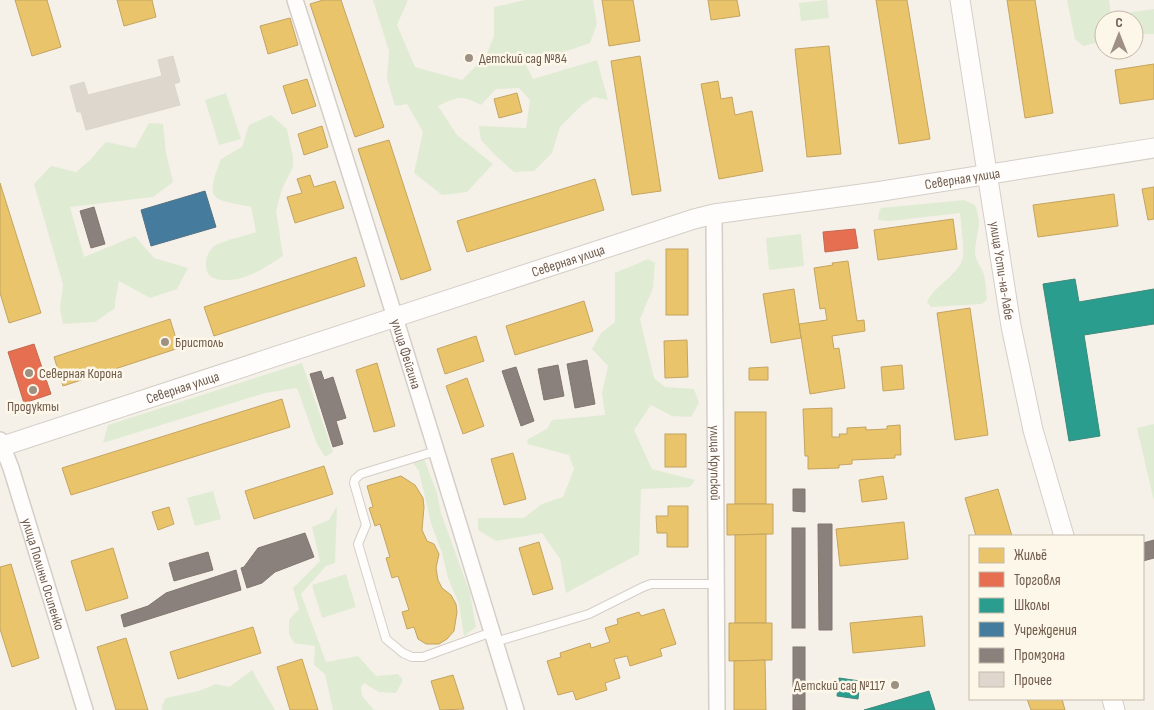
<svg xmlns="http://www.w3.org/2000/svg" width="1154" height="710" font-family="'Sofia Sans Condensed',sans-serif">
	<rect width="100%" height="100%" fill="#f5f1e8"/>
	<!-- green -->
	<g fill="#e0ebd4">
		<path d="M373,0H408L397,25L415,67L462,80L486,56L494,36V7L525,0H593L597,24L590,43L526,65L533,79L597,60L608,100L594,97L582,105L560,127L552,153L534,171L514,172L495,155L481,140L479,126L526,128L530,100L519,88L496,89L481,105C461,94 457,97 438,106L457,135L493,164L467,192L442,195L414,173L423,132L407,104L395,106L387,79L389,51Z"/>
		<path d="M827,0L829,18L801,21L799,3Z"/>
		<path d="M1067,0H1109L1111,15L1154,9V34H1142L1134,36V20H1104V41L1083,46L1075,39Z"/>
		<path d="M226,93L241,139L219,145L205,100Z"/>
		<path d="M271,115L287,129L293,157V167L282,189L276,211L283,256C265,268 240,285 216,279C201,276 204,251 216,245C228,239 243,237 256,232L251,207C212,198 204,203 221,159L242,147L249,125Z"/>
		<path d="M149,123L163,124L166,153L173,182L153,197L70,207L84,257L135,236L154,258L188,268L177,289L150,298L119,281L115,302V308L95,322L63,324L60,309L63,284L34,184L51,166L76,172L90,160L106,142L135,148Z"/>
		<path d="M964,200L975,205C983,226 976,232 975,251C975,261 980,264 983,272C986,280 986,290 987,299L982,304L931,307L927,302C934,285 961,274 963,256C964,243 961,227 960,213L890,221L878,220L879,212L881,208Z"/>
		<path d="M801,234L804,266L769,270L766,238Z"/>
		<path d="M648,259L655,263L653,288L640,319L654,378L665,387L694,389L699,403L691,417L672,416L651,405L634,430L652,469L695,480L690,487L641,489L639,554L566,593L560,559L542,533L496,541L478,530V518H524L542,504L563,497L574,469L569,455L527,444L528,439L547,429L552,420L605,415L602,393L608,366L592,349L601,333L615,322V273Z"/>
		<path d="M302,363L333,452L325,457L317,444L297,388L265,393L103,443L108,425Z"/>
		<path d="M1154,424V501L1137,428Z"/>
		<path d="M424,459L437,493L441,513L470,593L476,627L464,636L459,604L448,578L442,553L431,523L419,471L413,463Z"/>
		<path d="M213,491L221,519L195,526L187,498Z"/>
		<path d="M337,506L335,563L326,566L301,594L326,662L358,656L376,676L398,674L403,680L396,693L379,692L364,683L361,687L362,696L374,710H333L325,674L314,665L315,646L294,643L289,634V620L299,609L293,588L320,561L312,527L329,520Z"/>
		<path d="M346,574L356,607L322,618L312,585Z"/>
		<path d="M252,670L275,710H162V706L166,698L199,691L216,684L229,687Z"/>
	</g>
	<!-- homes -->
	<g fill="#e9c46a" stroke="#c4a461">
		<path d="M15,0H47L61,47L32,56Z"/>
		<path d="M117,0H152L156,17L124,26Z"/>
		<path d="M323,0H341L384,127L355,137L310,4Z"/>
		<path d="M602,0H633L640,41L609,46Z"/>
		<path d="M708,0H737L740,16L711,20Z"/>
		<path d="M876,0H907L930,139L899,144Z"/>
		<path d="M1007,0H1035L1053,113L1025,118Z"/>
		<path d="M290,18L298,45L268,54L260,26Z"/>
		<path d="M829,46L841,154L807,157L795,49Z"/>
		<path d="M640,56L661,191L632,195L611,61Z"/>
		<path d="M1154,64V99L1120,104L1115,70Z"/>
		<path d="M307,79L316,106L292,114L283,86Z"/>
		<path d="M718,81L721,99L732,97L735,115L752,111L763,171L719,179L701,84Z"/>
		<path d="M517,93L522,112L499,118L494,99Z"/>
		<path d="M322,126L328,147L304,155L298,134Z"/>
		<path d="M389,140L431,270L401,280L358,149Z"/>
		<path d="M310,175L314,187L335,181L344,208L295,223L287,197L302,193L297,179Z"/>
		<path d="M595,179L604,210L467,252L457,221Z"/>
		<path d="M0,183L41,313L9,323L0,293Z"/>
		<path d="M1154,187V219L1148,220L1142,189Z"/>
		<path d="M1114,194L1118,226L1038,237L1033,205Z"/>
		<path d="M953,219L957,249L878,260L874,230Z"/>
		<rect x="666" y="249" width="22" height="66"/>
		<path d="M356,257L365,286L214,336L204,307Z"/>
		<path d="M848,261L857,321L864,320L865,331L832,336L834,349L839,348L845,388L810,394L799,324L827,320L825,308L820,309L814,268L833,265L832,263Z"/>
		<path d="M794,289L801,338L771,343L763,294Z"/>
		<path d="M584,301L593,331L515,355L506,326Z"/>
		<path d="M970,308L988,435L955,440L937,313Z"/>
		<path d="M170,319L179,348L63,386L54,357Z"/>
		<path d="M476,336L484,361L445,374L437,349Z"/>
		<path d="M687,340L688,377L665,378L664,341Z"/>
		<path d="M377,363L395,426L374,432L356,370Z"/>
		<path d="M902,365L904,389L883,391L881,367Z"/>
		<path d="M768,367V380H749V368Z"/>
		<path d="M467,378L484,426L463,434L446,386Z"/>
		<path d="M282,399L290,427L71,495L62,468Z"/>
		<path d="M832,408V437H840L839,434H847V428L866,427V430L887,429V426L900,425L901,455H895V458L852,460V464L839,465V468L808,469V456H805L803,409Z"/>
		<rect x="735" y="412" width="31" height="92"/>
		<rect x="665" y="434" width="21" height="33"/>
		<path d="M513,453L526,499L504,505L491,459Z"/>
		<path d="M324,466L333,494L254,519L245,491Z"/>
		<path d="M401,476L415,485L423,498L424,507L422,530L427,541L434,544L439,554L436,568L438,580L442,588L451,595L456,604L457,612L454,631L447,639L439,644H426L418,639L414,627L407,629L402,612L409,610L398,576L392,578L386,558L390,557L380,524L375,526L369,508L373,507L367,486Z"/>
		<path d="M883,476L887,499L862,502L859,480Z"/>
		<path d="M998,489L1012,536H976L965,498Z"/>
		<path d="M727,504H773V534L727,535Z"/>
		<path d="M668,506H688V547H667V533H657L656,516H668Z"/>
		<path d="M169,507L174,524L158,530L152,512Z"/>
		<path d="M904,522L908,559L840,566L836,529Z"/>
		<path d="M766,534V623H735V535Z"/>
		<path d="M539,542L553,589L533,595L519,548Z"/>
		<path d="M113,548L128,598L86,611L71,561Z"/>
		<path d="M11,564L39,658L12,667L0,629V567Z"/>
		<path d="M664,609L676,644L660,649L662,656L630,666L627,656L614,659L620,678L605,683L607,690L576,700L573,691L558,695L547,661L561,657L560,653L590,643L591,648L610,642L605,628L618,624L617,619L639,612L641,616Z"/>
		<path d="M922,616L925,646L853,653L850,623Z"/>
		<path d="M729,623H772V660L729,661Z"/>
		<path d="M253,627L261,653L178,679L170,652Z"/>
		<path d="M126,638L148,710H116L97,647Z"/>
		<path d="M302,659L318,710H290L277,667Z"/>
		<path d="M765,660L766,710H734V661Z"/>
		<path d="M453,675L464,709L440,710L431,681Z"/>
		<path d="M1027,699H1062L1065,710H1031Z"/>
	</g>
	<!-- shops -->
	<g fill="#e76f51" stroke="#c36950">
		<path d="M855,229L858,248L825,252L823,232Z"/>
		<path d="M34,344L51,394L24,403L8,352Z"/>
	</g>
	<!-- schools -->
	<g fill="#2a9d8f" stroke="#3f897b">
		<path d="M1075,279L1079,302L1154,289V324L1084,335L1100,436L1069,441L1043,284Z"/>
		<path d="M839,678L860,681L858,699L837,696Z"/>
		<path d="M929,691L935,710H864Z"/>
	</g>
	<!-- public -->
	<path fill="#457b9d" stroke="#527185" d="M205,191L216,227L151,246L141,210Z"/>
	<!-- industry -->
	<g fill="#8a817c" stroke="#82766e">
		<path d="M94,207L105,244L91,248L80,211Z"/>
		<path d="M587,360L595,404L575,408L567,364Z"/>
		<path d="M558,365L564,396L544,400L538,369Z"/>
		<path d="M516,367L534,421L521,426L502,371Z"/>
		<path d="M321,371L324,380L333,377L346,418L336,421L343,444L333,447L310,374Z"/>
		<path d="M793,489H805V512L793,511Z"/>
		<path d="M818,524H832V630H819Z"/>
		<rect x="792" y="528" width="13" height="100"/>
		<path d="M305,533L314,557L275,572L262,583L247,588L241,568L244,567L258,548Z"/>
		<path d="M1154,540V558L1143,561V543Z"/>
		<path d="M208,552L213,570L174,581L169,563Z"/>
		<path d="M236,570L241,590L124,627L121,615L148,606L166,593Z"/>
		<rect x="793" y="647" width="12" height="63"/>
	</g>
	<!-- building -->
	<path fill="#ded7ce" stroke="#ddd5cb" d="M173,56L180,82L174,84L180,105L86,130L81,112H77L70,86L84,82L88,95L162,76L158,60Z"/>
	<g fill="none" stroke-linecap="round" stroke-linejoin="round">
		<!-- service casing -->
		<g stroke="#d3cec7" stroke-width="10">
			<g id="service">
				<path d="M436,451L361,474L355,479L354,483L366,525L358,544L386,639L403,653L412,657H423L492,632"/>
				<path d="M495,642L589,614L643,587L651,584H716"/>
			</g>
		</g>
		<!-- minor casing -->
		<g stroke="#d3cec7" stroke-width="18">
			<g id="minor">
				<path id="s1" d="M295,0C371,236 443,473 516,710"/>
				<path id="s2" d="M714,214L717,710"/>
				<path id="s3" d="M0,440L11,468L85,710"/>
			</g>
		</g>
		<!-- tertiary casing -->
		<g stroke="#d3cec7" stroke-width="21">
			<g id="tertiary">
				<path id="s4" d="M960,0L1011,326L1033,430L1064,536"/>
				<path id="s5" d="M0,447L694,219L714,214L876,192L1154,148"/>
				<path d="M1112,699L1115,710"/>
			</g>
		</g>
		<!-- service -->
		<use href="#service" stroke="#fefdfc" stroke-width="8"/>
		<!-- minor -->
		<use href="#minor" stroke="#fefdfc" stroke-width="15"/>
		<!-- tertiary -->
		<use href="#tertiary" stroke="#fefdfc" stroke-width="19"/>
	</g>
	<!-- markers -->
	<g fill="#9e9083" stroke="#fdf7e9" stroke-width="2">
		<circle cx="469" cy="58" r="5"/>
		<circle cx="165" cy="342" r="5"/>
		<circle cx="29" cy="373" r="5"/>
		<circle cx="33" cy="390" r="5"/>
		<circle cx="895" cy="685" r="5"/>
	</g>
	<g text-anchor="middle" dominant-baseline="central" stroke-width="5" stroke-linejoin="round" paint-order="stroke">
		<!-- poi labels -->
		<g font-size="14" fill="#6f5b4c" stroke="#fdf7e9" text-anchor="start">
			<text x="479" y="58">Детский сад №84</text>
			<text x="175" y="342">Бристоль</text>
			<text x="39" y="373">Северная Корона</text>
			<text x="33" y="406" text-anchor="middle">Продукты</text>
			<text x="885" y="685" text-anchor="end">Детский сад №117</text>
		</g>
		<!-- street labels -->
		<g font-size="14" fill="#6f5b4c" stroke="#fdf7e9">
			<text stroke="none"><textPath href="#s5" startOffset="1002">Северная улица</textPath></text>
			<text stroke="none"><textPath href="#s5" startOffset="598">Северная улица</textPath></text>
			<text stroke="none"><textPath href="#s4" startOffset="274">улица Усти-на-Лабе</textPath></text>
			<text stroke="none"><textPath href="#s1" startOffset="371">улица Фейгина</textPath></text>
			<text stroke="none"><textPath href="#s5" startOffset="192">Северная улица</textPath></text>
			<text stroke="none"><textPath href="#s2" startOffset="249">улица Крупской</textPath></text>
			<text stroke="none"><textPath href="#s3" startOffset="141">улица Полины Осипенко</textPath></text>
		</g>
	</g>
	<!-- legend -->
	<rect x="969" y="535" width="175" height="165" fill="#fdf7e9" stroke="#c4b9aa"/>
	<rect x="979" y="548" width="25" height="15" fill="#e9c46a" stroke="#c4b9aa"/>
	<text x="1014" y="560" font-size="15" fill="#6f5b4c">Жильё</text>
	<rect x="979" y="572" width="25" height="15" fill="#e76f51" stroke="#c4b9aa"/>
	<text x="1014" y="585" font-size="15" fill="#6f5b4c">Торговля</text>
	<rect x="979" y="598" width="25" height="15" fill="#2a9d8f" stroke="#c4b9aa"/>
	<text x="1014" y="610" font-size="15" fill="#6f5b4c">Школы</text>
	<rect x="979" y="622" width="25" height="15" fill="#457b9d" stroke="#c4b9aa"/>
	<text x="1014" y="635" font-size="15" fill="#6f5b4c">Учреждения</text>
	<rect x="979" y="648" width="25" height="15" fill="#8a817c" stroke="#c4b9aa"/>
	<text x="1014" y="660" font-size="15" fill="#6f5b4c">Промзона</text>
	<rect x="979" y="672" width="25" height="15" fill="#ded7ce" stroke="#c4b9aa"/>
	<text x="1014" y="685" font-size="15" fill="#6f5b4c">Прочее</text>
	<!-- north arrow -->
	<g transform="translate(1119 35)"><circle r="24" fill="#fdf7e9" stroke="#c4b9aa"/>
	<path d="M0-4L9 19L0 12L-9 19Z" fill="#9e9083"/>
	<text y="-8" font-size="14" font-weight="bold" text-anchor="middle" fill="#6f5b4c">С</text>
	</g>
</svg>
